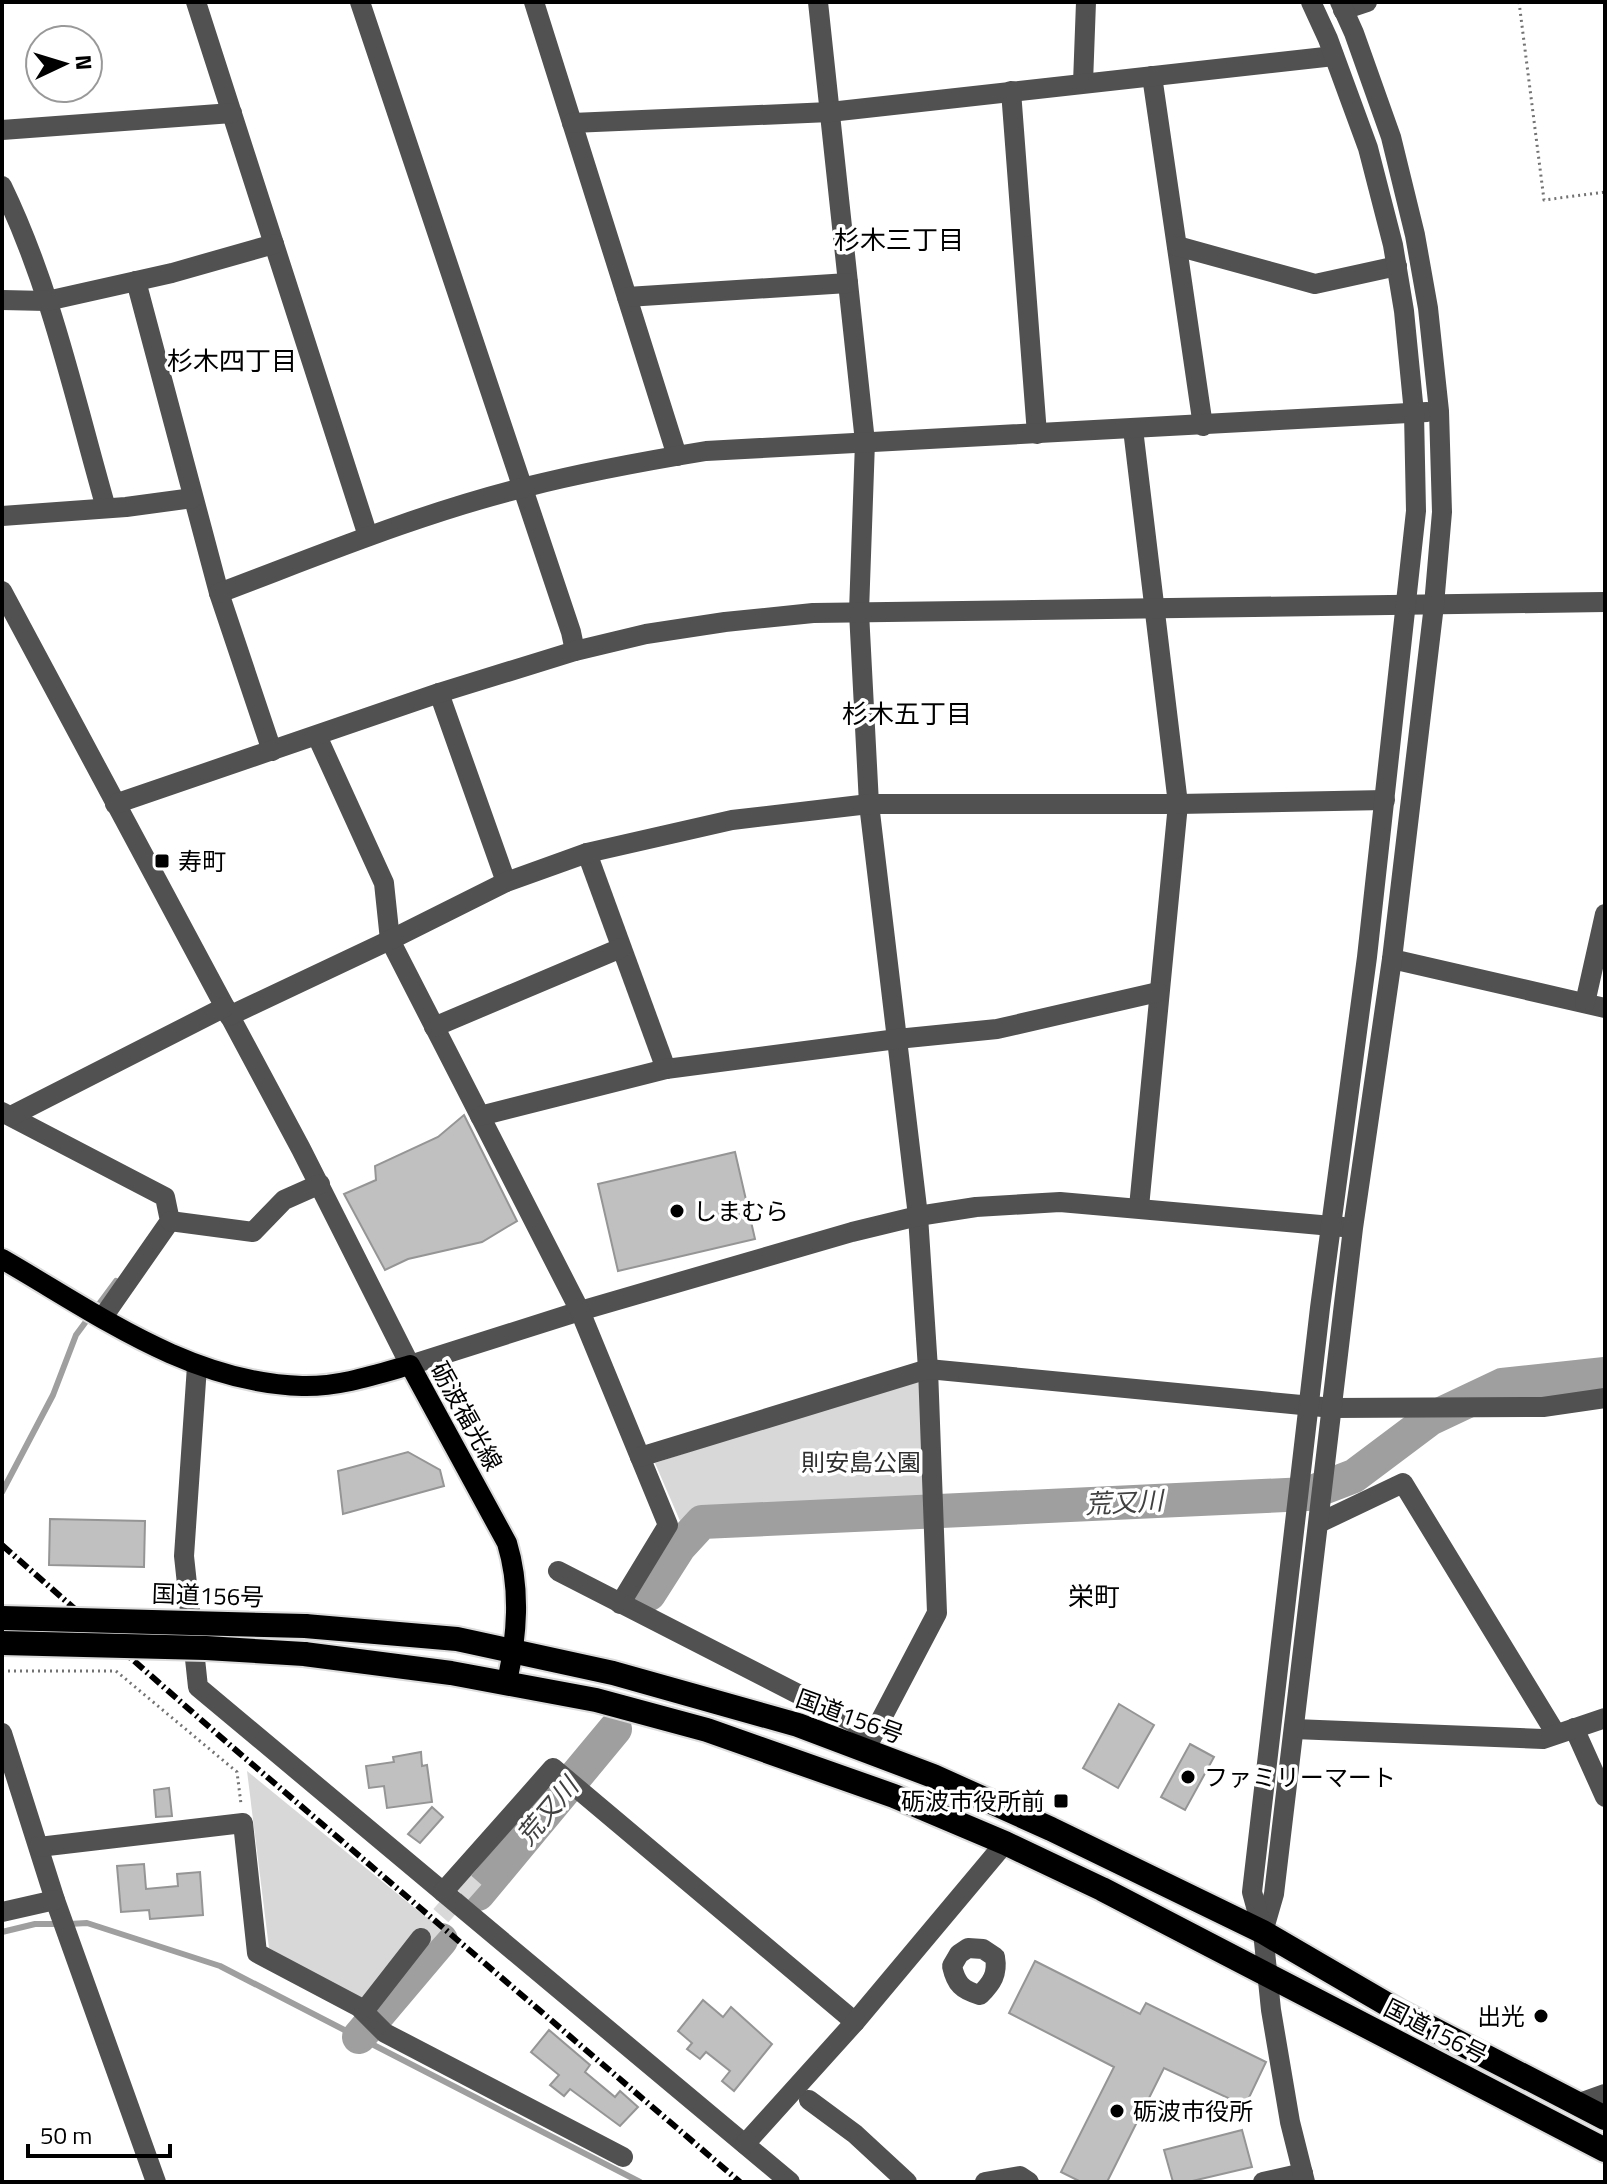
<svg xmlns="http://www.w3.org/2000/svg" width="1607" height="2184" font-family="'Titillium Web','Noto Sans JP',sans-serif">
	<rect width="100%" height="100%" fill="#fff"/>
	<!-- green -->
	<g fill="#d8d8d8">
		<path d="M923,1376L927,1522L717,1532L690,1544L655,1463Z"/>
		<path d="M247,1771L427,1918L363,2002L269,1948Z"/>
	</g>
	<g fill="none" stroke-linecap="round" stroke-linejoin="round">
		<!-- stream -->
		<g stroke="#9f9f9f" stroke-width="6">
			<path d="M2,1492L53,1395L76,1335L116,1281"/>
			<path d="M69,1924L87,1923L220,1966L640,2182"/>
			<path d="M2,1932L35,1924H58"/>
		</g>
		<!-- river -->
		<g stroke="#9f9f9f" stroke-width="34">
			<path d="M649,1594L679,1547L702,1522L1307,1494L1354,1476L1430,1419L1502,1385L1605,1374"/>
			<path d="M478,1894L615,1729"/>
			<path d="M359,2037L441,1940"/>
		</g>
	</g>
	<!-- building -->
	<g fill="#c0c0c0" stroke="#959595" stroke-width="2">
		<path d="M464,1115L517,1221L482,1242L408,1259L385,1270L344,1194L376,1180L375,1166L438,1137Z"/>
		<path d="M735,1152L755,1239L618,1271L598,1184Z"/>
		<path d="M408,1452L440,1470L444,1486L343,1514L338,1471Z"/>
		<path d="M50,1519L145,1521L144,1567L49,1565Z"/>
		<path d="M1119,1704L1154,1725L1118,1788L1083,1768Z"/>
		<path d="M1190,1744L1214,1757L1185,1810L1161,1797Z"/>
		<path d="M421,1752L422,1766L427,1765L432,1802L387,1808L384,1786L369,1788L366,1766L394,1762L393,1757Z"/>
		<path d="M169,1788L172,1816L156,1817L154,1790Z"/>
		<path d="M432,1807L443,1817L420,1843L408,1834Z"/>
		<path d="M144,1864L146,1889L178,1886L177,1874L200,1872L203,1915L150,1919L149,1910L121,1912L117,1866Z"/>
		<path d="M1035,1961L1140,2014L1146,2003L1266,2062L1245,2106L1164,2068L1107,2182H1081L1061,2172L1114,2067L1009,2013Z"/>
		<path d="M703,2000L723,2017L731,2007L772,2044L734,2091L722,2081L730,2071L706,2052L700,2059L687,2049L692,2043L678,2031Z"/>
		<path d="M549,2030L590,2065L585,2072L615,2097L620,2091L638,2107L620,2126L570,2089L564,2096L550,2085L559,2075L531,2052Z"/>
		<path d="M1242,2130L1252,2167L1188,2182H1173L1164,2150Z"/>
	</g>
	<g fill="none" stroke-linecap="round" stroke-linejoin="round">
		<!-- minor-tunnel -->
		<path stroke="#d9d9d9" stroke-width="20" stroke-dasharray="20 10" stroke-linecap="butt" d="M421,1938L474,1878"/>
		<!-- major casing -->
		<g stroke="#dbdbdb" stroke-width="24">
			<path id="major" d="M2,1259C96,1313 190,1383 302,1386C339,1387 375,1375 410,1365L507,1543C521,1589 517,1636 507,1682"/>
		</g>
		<!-- highway casing -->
		<g stroke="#dbdbdb" stroke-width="28">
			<g id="highway">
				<path d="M305,1626L457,1639L613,1673L798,1725L933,1776L1051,1829L1263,1932L1402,2013L1605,2118"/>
				<path d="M304,1654L451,1673L596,1700L707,1730L894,1796L1005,1843L1102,1889L1605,2150"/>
			</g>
		</g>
		<!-- path -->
		<g stroke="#737373" stroke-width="3" stroke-dasharray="2 4" stroke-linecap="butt">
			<path d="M1519,2L1544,200L1605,192"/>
			<path d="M2,1671H116L237,1772L241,1804"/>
		</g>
		<!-- minor -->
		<g stroke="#515151" stroke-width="20">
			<path d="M196,2L368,536"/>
			<path d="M360,2L571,632L575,651"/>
			<path d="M534,2L677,456"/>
			<path d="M818,2L865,442L859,612L869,804L918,1216L928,1369L937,1613L865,1750"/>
			<path d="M1343,10L1367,2"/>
			<path d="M1152,76L1203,426"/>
			<path d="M1083,83L1086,2"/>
			<path d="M1011,91L1037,434"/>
			<path d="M572,123L830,112L1334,56"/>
			<path d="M2,130L232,113"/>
			<path d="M2,186C51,287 75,400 106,508"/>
			<path d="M1177,246L1315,284L1397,266"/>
			<path d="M136,281L219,593L272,751"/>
			<path d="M627,297L848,283"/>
			<path d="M2,300L47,301L172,273L274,244"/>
			<path d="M1133,429L1178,804L1139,1207"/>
			<path d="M2,516L126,507L193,498"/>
			<path d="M2,591L301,1149L410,1365L580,1311L852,1232L918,1216L976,1207L1060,1202L1343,1227"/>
			<path d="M219,593C320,555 421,513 526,487C585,472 645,461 706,451L1427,412"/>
			<path d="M439,693L506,882"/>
			<path d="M317,736L384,883L390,940L580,1311L668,1525L620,1604"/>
			<path d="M115,804L439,693L575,651L646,634L725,622L813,613L1605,602"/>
			<path d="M587,853L666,1069"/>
			<path d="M1392,959L1605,1008"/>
			<path d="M1585,1003L1605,914"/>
			<path d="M229,1016L390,940L506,882L587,853L732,820L869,804H1178L1385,800"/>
			<path d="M434,1027L621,948"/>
			<path d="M2,1112L165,1197L170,1221L103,1317"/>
			<path d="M11,1116L225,1007"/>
			<path d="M480,1116L666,1069L897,1039L997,1029L1158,992"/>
			<path d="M170,1221L253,1232L284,1200L320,1184"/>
			<path d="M197,1366L184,1556L198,1687L790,2182"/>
			<path d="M640,1457L928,1369L1333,1408L1543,1407L1605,1398"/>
			<path d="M1319,1523L1403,1483L1556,1734"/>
			<path d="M558,1571L874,1733"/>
			<path d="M1574,1728L1605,1797"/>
			<path d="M1294,1729L1543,1739L1605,1718"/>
			<path d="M2,1733L55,1900L156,2182"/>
			<path d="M39,1847L243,1823L257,1953L359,2007L385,2033L623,2157"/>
			<path d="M443,1892L553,1768L855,2022"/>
			<path d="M2,1912L55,1900"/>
			<path d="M1263,1932L1274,1894L1353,1228L1392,959L1434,605L1442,512L1439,411L1428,308L1415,235L1391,137L1354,33L1340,2"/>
			<path d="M968,1948L983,1949L995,1957C998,1974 992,1983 980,1995C962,1990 956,1984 952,1966L959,1954Z"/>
			<path d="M364,2011L421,1938"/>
			<path d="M809,2100L855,2134L907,2182"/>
			<path d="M1577,2104L1605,2094"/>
			<path d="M745,2144L855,2022L1005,1843"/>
			<path d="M985,2182L1020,2176L1029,2182"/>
			<path d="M1263,2182L1303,2173"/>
			<path d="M1305,2182L1290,2122L1271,2010L1263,1932L1252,1892L1320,1308L1367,957L1416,511L1414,413L1404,311L1393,245L1368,148L1328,39L1311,2"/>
		</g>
		<!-- major -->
		<use href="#major" stroke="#000" stroke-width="20"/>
		<!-- highway -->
		<use href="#highway" stroke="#000" stroke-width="24"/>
		<!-- rail -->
		<path stroke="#000" stroke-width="6" stroke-dasharray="12 4 2 4" stroke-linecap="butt" d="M2,1545L231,1746L740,2182"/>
		<!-- highway-bridge casing -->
		<g stroke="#dbdbdb" stroke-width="28" stroke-linecap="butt">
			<g id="highway-bridge">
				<path d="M2,1618L305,1626"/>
				<path d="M2,1643L206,1648L304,1654"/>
			</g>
		</g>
		<!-- highway-bridge -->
		<use href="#highway-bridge" stroke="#000" stroke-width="24"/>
	</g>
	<!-- markers -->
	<g fill="#000" stroke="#fff" stroke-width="3">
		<rect x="154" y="853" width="16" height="16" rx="4"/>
		<circle cx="677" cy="1211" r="8"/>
		<circle cx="1188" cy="1777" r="8"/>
		<rect x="1053" y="1793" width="16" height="16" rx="4"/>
		<circle cx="1541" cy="2016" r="8"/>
		<circle cx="1117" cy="2111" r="8"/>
	</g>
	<g text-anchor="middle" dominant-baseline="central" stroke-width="7" stroke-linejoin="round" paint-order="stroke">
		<!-- poi labels -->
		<g font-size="24" fill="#000" stroke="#fff" text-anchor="start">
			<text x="178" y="861">寿町</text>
			<text x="693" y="1211">しまむら</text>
			<text x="1204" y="1777">ファミリーマート</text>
			<text x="1045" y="1801" text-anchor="end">砺波市役所前</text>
			<text x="1525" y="2016" text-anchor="end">出光</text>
			<text x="1133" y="2111">砺波市役所</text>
		</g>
		<!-- street labels -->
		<g font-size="24" fill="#000" stroke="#fff">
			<text transform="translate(467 1416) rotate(61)">砺波福光線</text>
			<text transform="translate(208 1595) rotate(2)">国道156号</text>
			<text transform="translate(850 1716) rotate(20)">国道156号</text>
			<text transform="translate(1436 2031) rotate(27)">国道156号</text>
		</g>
		<!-- park labels -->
		<g font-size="24" fill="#2f2f2f" stroke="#fff">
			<text x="861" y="1462">則安島公園</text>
		</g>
		<!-- neighbourhood labels -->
		<g font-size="26" fill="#000" stroke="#fff">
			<text x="899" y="239">杉木三丁目</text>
			<text x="232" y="360">杉木四丁目</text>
			<text x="907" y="713">杉木五丁目</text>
			<text x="1094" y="1596">栄町</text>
		</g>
		<!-- water labels -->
		<g font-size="26" font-style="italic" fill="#404040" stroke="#fff">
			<text transform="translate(1124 1502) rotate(-3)">荒又川</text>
			<text transform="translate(547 1811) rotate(-50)">荒又川</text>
		</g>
	</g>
	<!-- border -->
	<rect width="1607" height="2184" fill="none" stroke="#000000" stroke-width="8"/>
	<!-- north arrow -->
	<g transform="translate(64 64) rotate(86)"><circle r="38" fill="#ffffff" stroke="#999999" stroke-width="2"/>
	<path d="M0-6L14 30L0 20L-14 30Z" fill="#000000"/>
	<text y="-12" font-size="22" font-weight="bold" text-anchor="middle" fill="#000000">N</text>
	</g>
	<!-- scale -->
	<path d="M28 2144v12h142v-12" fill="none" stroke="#000000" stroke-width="4"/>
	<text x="40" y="2144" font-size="24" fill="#000000" stroke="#ffffff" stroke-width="6" paint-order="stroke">50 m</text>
</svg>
